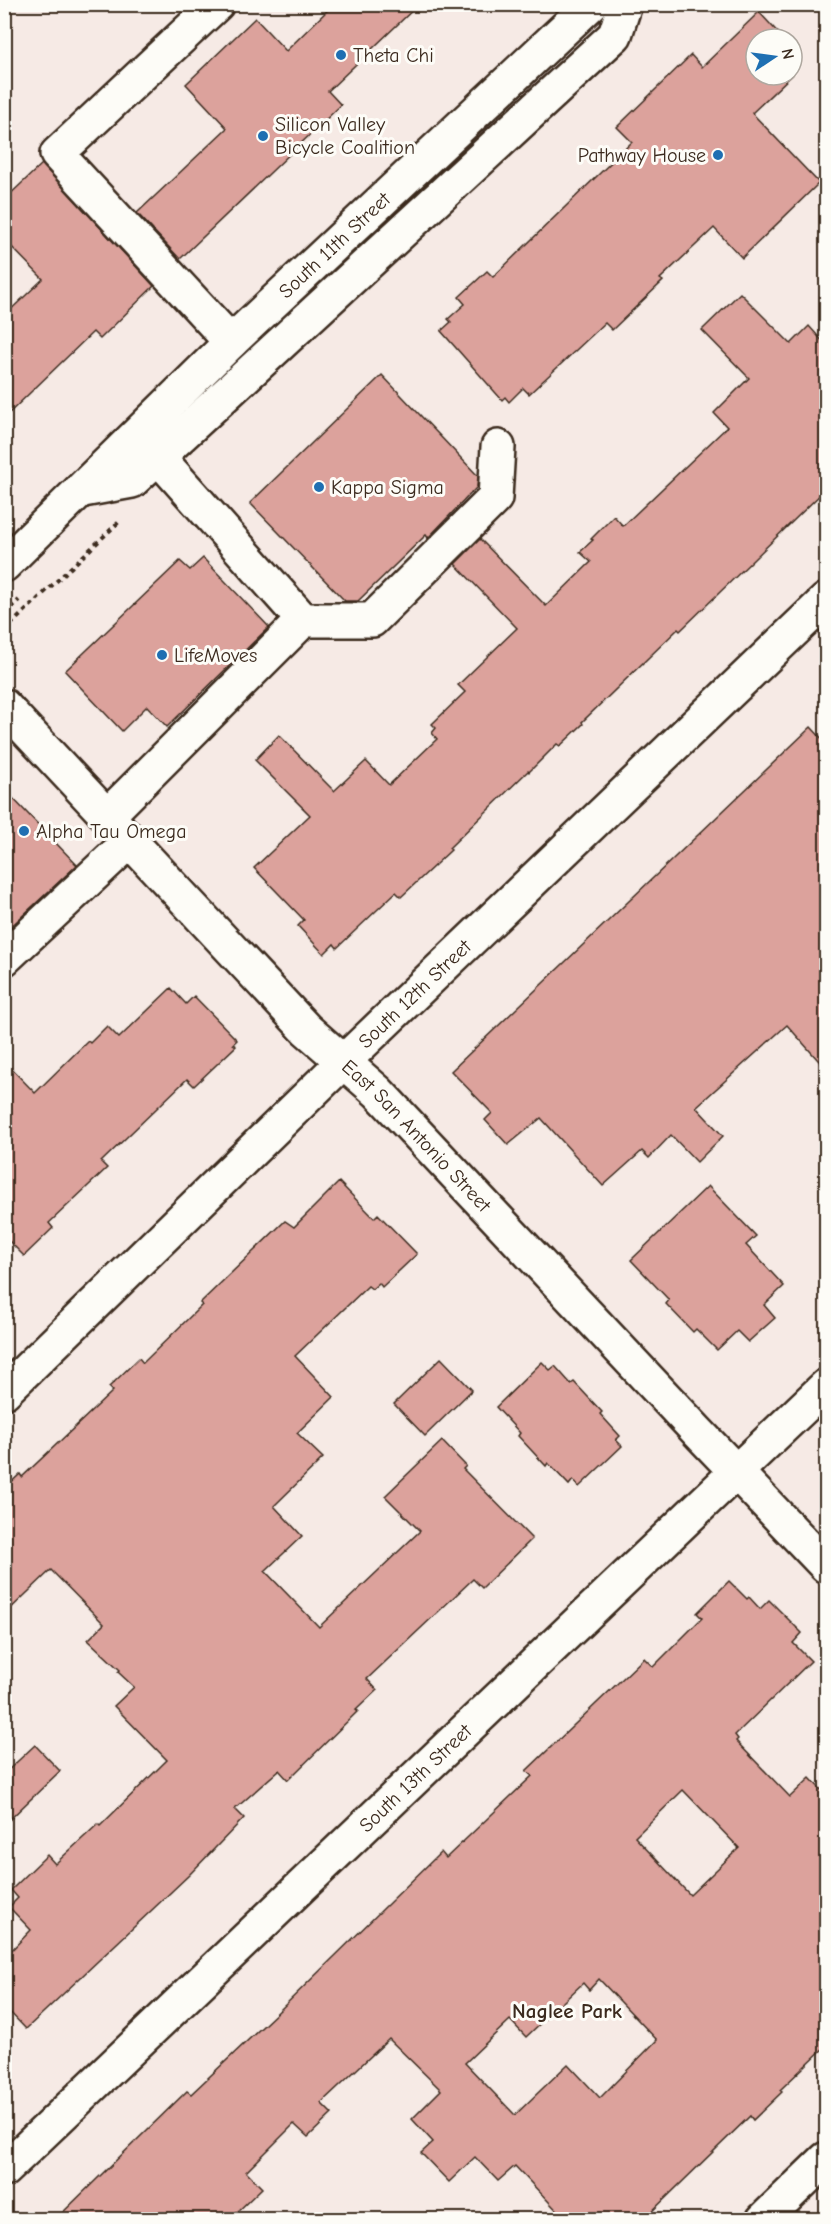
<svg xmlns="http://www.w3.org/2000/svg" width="831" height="2224" font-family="'Comic Neue',sans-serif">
	<rect width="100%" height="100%" fill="#f6eae5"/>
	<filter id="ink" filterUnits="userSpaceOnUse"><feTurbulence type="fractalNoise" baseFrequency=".0167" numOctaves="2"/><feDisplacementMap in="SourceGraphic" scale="12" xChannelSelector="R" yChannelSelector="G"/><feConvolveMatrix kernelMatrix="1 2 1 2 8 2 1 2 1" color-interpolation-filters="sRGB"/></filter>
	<g filter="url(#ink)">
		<!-- building -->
		<g fill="#dca29c" stroke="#3b2a1e" stroke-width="1.5" fill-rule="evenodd">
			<path d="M334,4H419L328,91L341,105L180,259L137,213L227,128L186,84L255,18L286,51Z"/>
			<path d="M759,12L784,39H756V75H792L752,113L819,183L742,258L714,228L660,279L663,281L612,330L605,323L529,394L523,388L509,402L505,397L502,400L441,331L451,322L448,319L465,304L459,297L487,271L493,277L632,142L617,127L691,55L702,67Z"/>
			<path d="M42,164L154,286L100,339L93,332L4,418V316L43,279L4,239V200Z"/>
			<path d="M740,293L791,344L809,326L826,345V489L680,631L678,629L582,722L583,724L560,746L557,744L529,772L528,771L449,848L451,850L401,897L396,892L337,948L334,944L324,954L298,926L304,920L254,868L310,815L255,760L279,735L334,791L366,761L389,785L437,739L432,733L436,728L432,724L465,692L458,685L517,628L455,564L480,539L546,606L591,562L580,552L593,540L591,539L614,516L623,526L727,427L714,413L749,378L702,330Z"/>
			<path d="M382,375L478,476L477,487L428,538L426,535L358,601H345L250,503Z"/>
			<path d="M203,558L269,627L167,727L147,706L122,731L65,671L180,561L190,570Z"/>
			<path d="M811,727L826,743V1069L787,1025L696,1107L723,1136L697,1162L671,1135L649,1158L642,1151L603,1186L541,1118L508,1145L485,1120L492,1113L451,1071Z"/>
			<path d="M4,789L77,865L4,933Z"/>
			<path d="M171,988L186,1004L194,996L237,1040L233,1044L236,1046L194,1086L187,1079L101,1162L107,1168L49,1223L53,1228L24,1256L4,1236V1061L35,1093L88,1041L90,1043L107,1026L119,1038Z"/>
			<path d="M339,1182L374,1218L378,1214L417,1254L382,1287L379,1283L372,1289L368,1286L295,1356L334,1397L297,1433L323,1458L274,1506L302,1536L265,1571L319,1627L420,1531L385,1496L442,1441L466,1466L463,1469L532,1539L482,1588L473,1579L367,1679L377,1690L356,1710L358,1711L288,1780L279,1770L235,1809L244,1818L189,1875L26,2029L4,2006V1958L31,1930L9,1907L18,1898L11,1890L47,1855L55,1864L98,1824L100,1826L167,1760L114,1706L134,1687L118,1672L120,1670L88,1640L104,1624L51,1570L4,1615V1489L20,1474L22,1477L113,1391L109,1387L139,1358L143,1363L202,1305L200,1303L285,1221L294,1227Z"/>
			<path d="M708,1186L756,1236L746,1245L784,1286L764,1305L775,1318L748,1342L737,1331L717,1350L696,1329L693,1332L666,1304L669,1300L631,1260Z"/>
			<path d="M441,1358L472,1390L425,1436L394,1404Z"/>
			<path d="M542,1362L550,1370L555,1366L571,1384L574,1382L602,1412L600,1414L620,1436L616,1440L622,1446L579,1487L573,1480L569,1485L548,1463L546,1466L518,1436L520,1433L496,1407Z"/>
			<path d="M729,1581L747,1599L749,1597L760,1609L769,1600L802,1633L793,1643L811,1661L735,1735L738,1739L736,1741L790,1797L810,1778L826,1795V2046L780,2090L782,2092L753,2120L750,2116L643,2220H566L515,2166L498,2181L475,2157L449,2182L421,2153L433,2142L412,2119L441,2090L389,2039L321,2103L332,2114L308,2137L294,2124L246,2172L262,2188L229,2220H55L187,2091L191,2094L281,2009L441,1852L446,1858L532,1776L526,1771L644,1658L653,1667L702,1618L697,1613ZM683,1790L739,1848L690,1895L635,1837ZM599,1979L657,2040L600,2098L568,2064L515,2115L465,2063L510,2020L526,2037L583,1983L589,1990Z"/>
			<path d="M35,1745L60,1771L4,1825V1774Z"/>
		</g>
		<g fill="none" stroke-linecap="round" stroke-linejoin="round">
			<!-- minor casing -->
			<g stroke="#3b2a1e" stroke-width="38">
				<g id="minor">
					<path d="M217,4L57,154L231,342"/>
					<path d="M158,457L303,620"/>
					<path d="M83,490L132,481L615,35L625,4"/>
					<path id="s1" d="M4,706L306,1029L378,1092L697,1431L826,1566"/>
					<path d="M107,816L303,620H372L495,498L498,447"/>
					<path d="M4,959L130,841"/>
					<path id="s2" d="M4,1392L343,1062L826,600"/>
					<path id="s3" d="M4,2170L826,1386"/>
					<path d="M763,2220L826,2159"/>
				</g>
			</g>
			<!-- major casing -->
			<g stroke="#3b2a1e" stroke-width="38">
				<g id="major">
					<path id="s4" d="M4,565L231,342L591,4"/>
				</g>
			</g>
			<!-- path -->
			<g stroke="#3b2a1e" stroke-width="4" stroke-dasharray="4.5 4.5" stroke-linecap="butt">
				<path d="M4,614L19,600"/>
				<path d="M4,631L120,521"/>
			</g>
			<!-- minor -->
			<use href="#minor" stroke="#fdfcf7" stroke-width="33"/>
			<!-- major -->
			<use href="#major" stroke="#fdfcf7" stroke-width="33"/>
		</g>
	</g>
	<!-- markers -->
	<g fill="#1f6fb2" stroke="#fdfcf7" stroke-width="2">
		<circle cx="341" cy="55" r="6"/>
		<circle cx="263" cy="136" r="6"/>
		<circle cx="718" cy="155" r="6"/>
		<circle cx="319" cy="487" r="6"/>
		<circle cx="162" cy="655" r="6"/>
		<circle cx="24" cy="831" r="6"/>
	</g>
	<g text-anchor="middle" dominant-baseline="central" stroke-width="6" stroke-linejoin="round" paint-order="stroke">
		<!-- poi labels -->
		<g font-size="20" fill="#3b2a1e" stroke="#fdfcf7" text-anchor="start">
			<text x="353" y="55">Theta Chi</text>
			<text x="275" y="124">Silicon Valley<tspan x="275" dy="23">Bicycle Coalition</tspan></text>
			<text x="706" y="155" text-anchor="end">Pathway House</text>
			<text x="331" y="487">Kappa Sigma</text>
			<text x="174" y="655">LifeMoves</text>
			<text x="36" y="831">Alpha Tau Omega</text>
		</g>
		<!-- street labels -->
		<g font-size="20" fill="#3b2a1e" stroke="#fdfcf7">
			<text stroke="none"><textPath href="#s4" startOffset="460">South 11th Street</textPath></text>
			<text stroke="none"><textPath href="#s2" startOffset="572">South 12th Street</textPath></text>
			<text stroke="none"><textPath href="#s1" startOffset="596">East San Antonio Street</textPath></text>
			<text stroke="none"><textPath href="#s3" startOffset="568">South 13th Street</textPath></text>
		</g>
		<!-- neighbourhood labels -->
		<g font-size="21" font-weight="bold" fill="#3b2a1e" stroke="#fdfcf7">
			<text x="567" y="2011">Naglee Park</text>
		</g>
	</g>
	<!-- margin -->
	<rect width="831" height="2224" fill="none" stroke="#fdfcf7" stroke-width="24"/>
	<rect x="12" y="12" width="807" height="2200" fill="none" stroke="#3b2a1e" stroke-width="2" filter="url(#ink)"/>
	<!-- north arrow -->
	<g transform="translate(774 57) rotate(77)"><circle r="28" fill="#fdfcf7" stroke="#afa8a0" stroke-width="1.5"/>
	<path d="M0-4.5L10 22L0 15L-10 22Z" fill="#1f6fb2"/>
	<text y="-9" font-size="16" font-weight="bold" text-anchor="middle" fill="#3b2a1e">N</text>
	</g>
</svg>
